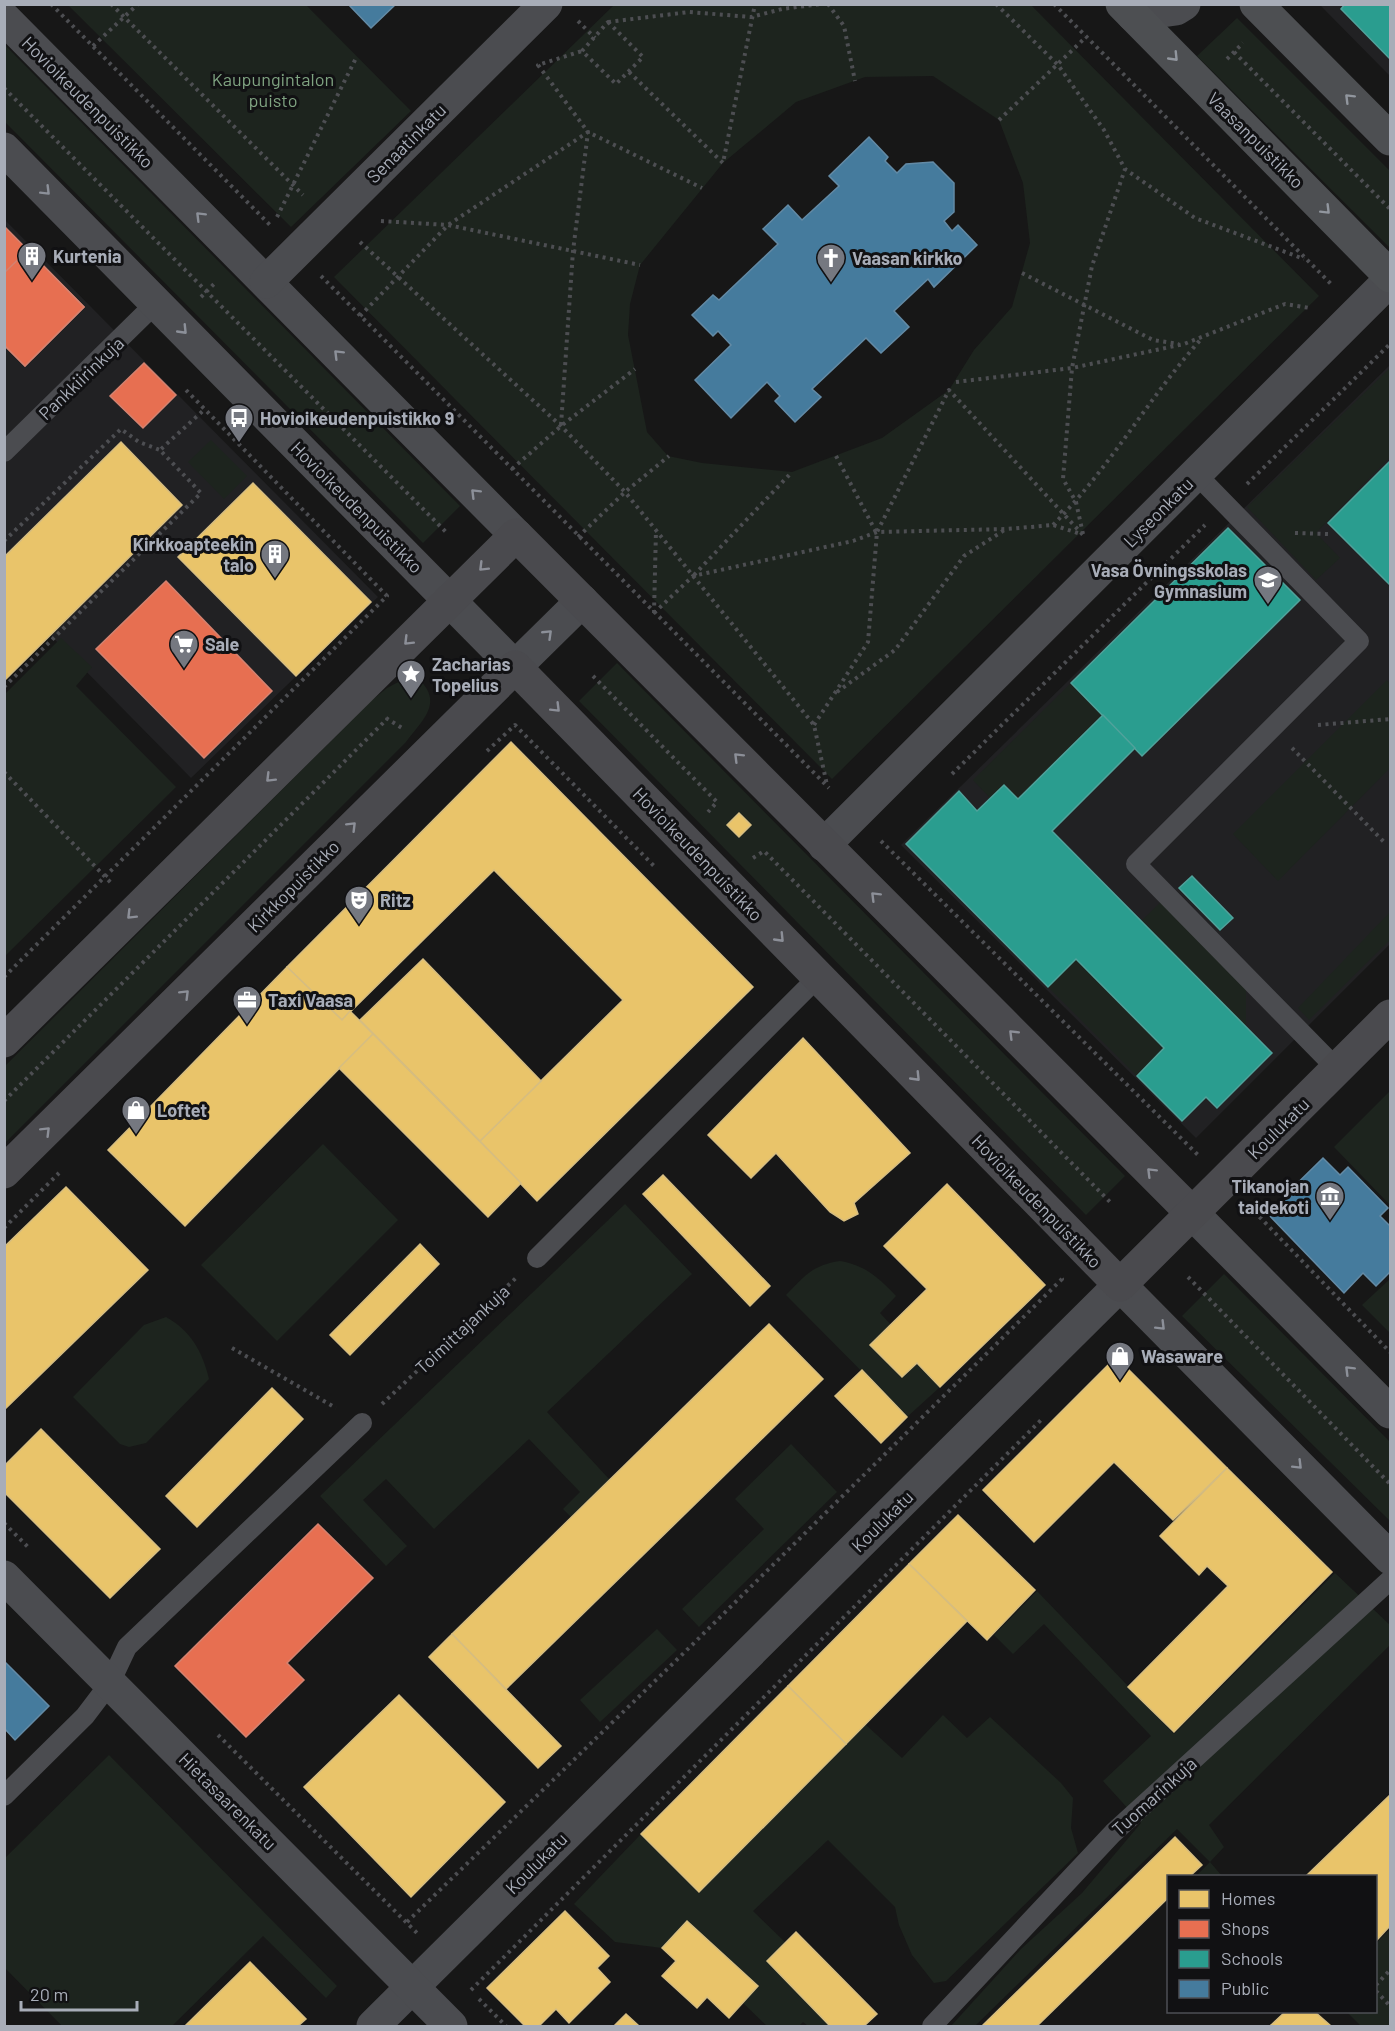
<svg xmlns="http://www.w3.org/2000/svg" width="1395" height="2031" font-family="Barlow,sans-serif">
	<rect width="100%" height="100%" fill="#171717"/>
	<!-- built -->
	<g fill="#212123">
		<path d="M1320,5H1390V76Z"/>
		<path d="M4,219L378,597L191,778L5,589Z"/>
		<path d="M1390,365V944L1196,1138L901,845Z"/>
	</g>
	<!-- green -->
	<g fill="#1d241e" fill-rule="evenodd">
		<path d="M68,5H306L411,111L291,227Z"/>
		<path d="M1031,5L1319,296L832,779L334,277L614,5ZM933,76L999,120L1023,183L1030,243L1012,307L974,350L949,390L882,438L792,472L702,463L668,456L647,432L628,335L630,304L640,265L723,163L796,102L865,77Z"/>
		<path d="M1237,18L1390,171V248L1197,56Z"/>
		<path d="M4,44L460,506L423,543L5,122Z"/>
		<path d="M1390,368V457L1316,533L1340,558L1316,580L1247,507Z"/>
		<path d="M211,440L247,476L224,499L188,462Z"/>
		<path d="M61,638L92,667L76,686L176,787L5,956V694Z"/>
		<path d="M617,663L1125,1176L1086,1215L579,701Z"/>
		<path d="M406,678H418C444,703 423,719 406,742L5,1143V1066L371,701L387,688Z"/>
		<path d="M1387,680L1390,684V768L1278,881L1233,834Z"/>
		<path d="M1071,683L1103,715L1018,799L1004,785L990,798L973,780Z"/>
		<path d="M1162,901L1246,986V1027L1141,921Z"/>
		<path d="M1390,912V940L1309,1020L1298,1008Z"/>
		<path d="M1076,959L1164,1048L1137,1076L1048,987Z"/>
		<path d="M1390,1091V1205L1334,1147Z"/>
		<path d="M323,1144L398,1220L277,1341L201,1265Z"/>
		<path d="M625,1204L692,1274L547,1412L610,1480L571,1517L563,1509L580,1492L529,1439L434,1529L386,1479L363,1500L407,1546L386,1566L320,1496Z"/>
		<path d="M840,1261C865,1265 879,1278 896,1296L880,1313L891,1325L871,1345L901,1377L917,1363L940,1387L907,1417L786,1295C805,1276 812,1265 840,1261Z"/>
		<path d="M1224,1274L1390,1442V1521L1182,1316Z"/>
		<path d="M1390,1279V1333L1362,1305Z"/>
		<path d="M166,1317C191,1331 202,1351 209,1379L146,1443L129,1447L120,1444L73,1397L144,1325Z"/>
		<path d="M791,1444L837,1492L699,1627L682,1609L764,1529L735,1499Z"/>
		<path d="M1335,1573L1390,1625V1645L1209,1825L1224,1847L1210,1862L1222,1876H1196L1210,1862L1177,1829L975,2026H951L1021,1949L1082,1893L1141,1823L1103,1781L1151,1736L1044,1624L1013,1654L994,1635L1037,1591L1174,1734Z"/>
		<path d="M657,1629L677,1650L600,1722L580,1700Z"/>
		<path d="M943,1715L967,1738L990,1717L1061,1783L1073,1798L1071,1828L1078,1853L946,1981L934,1983L912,1955L899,1925L895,1907L828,1840L753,1911L786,1943L767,1961L830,2026H808L803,2022L799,2026H767L743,2003L758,1986L688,1921L662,1948L615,1942L574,1904L641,1834L699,1891L865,1724L902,1758Z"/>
		<path d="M109,1755L337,1986L326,1998L263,1936L172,2026H62L5,1968V1858Z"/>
		<path d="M1390,1929V2026H1361L1347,2012H1376V1943Z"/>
	</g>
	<!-- homes -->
	<g fill="#e9c46a" stroke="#d6bd81" stroke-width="1.5">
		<path d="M121,442L182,505L4,681V557Z"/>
		<path d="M253,483L371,602L296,676L178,557Z"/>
		<path d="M511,742L753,987L537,1201L480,1141L623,1000L494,870L342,1020L287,967Z"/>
		<path d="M739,813L751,825L739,837L727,825Z"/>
		<path d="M423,959L541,1081L480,1141L360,1020Z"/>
		<path d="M287,967L342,1020L350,1011L373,1034L185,1226L108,1150Z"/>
		<path d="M373,1034L521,1183L488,1217L339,1068Z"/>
		<path d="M803,1038L910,1153L854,1203L858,1214L844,1221L830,1212L776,1153L751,1178L708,1135Z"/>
		<path d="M663,1175L770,1286L750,1306L643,1194Z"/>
		<path d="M947,1184L1045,1285L940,1387L917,1363L902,1377L870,1345L927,1289L884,1246Z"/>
		<path d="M66,1187L148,1270L4,1410V1247Z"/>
		<path d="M420,1244L439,1264L350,1355L330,1335Z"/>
		<path d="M769,1324L823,1379L506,1689L452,1634Z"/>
		<path d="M1116,1357L1227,1468L1173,1520L1114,1462L1034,1542L983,1490Z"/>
		<path d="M862,1370L907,1417L881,1443L835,1396Z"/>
		<path d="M272,1388L303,1419L197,1527L166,1496Z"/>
		<path d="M41,1429L160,1549L110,1598L4,1492V1466Z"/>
		<path d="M1227,1468L1332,1572L1174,1732L1128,1687L1228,1586L1207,1566L1199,1575L1160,1536Z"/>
		<path d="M958,1515L1035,1590L987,1640L909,1564Z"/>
		<path d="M909,1564L967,1621L846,1744L788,1686Z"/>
		<path d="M452,1634L561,1746L538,1768L429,1657Z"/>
		<path d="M788,1686L846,1744L699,1892L641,1834Z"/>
		<path d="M399,1695L505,1802L411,1897L304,1787Z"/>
		<path d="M1390,1795V1926L1376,1941V1876H1306Z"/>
		<path d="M1175,1837L1202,1865L1190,1876H1168V1898L1037,2026H982Z"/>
		<path d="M565,1911L609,1956L597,1968L610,1982L569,2023L556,2009L539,2026H525L487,1988Z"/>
		<path d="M687,1921L758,1986L729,2018L707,1997L697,2008L662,1976L676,1961L662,1948Z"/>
		<path d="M796,1932L877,2014L864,2026H830L767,1961Z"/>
		<path d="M250,1962L306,2019L298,2026H185Z"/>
		<path d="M1285,2012H1315L1331,2026H1270Z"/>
		<path d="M626,2014L639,2026H614Z"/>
	</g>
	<!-- shops -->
	<g fill="#e76f51" stroke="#d48270" stroke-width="1.5">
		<path d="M4,226L84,307L25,366L4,345Z"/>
		<path d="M28,250L84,307L25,366L4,345V273Z"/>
		<path d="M144,363L176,395L143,428L110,396Z"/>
		<path d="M166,581L272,691L204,758L96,649Z"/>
		<path d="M318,1524L373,1578L287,1663L304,1680L246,1737L175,1666Z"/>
	</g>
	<!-- schools -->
	<g fill="#2a9d8f" stroke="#50a29b" stroke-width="1.5">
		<path d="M1345,4H1390V59L1341,9Z"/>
		<path d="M1390,461V585L1328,523Z"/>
		<path d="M1228,528L1300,600L1142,756L1071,683Z"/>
		<path d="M1103,715L1135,748L1052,831L1272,1053L1217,1108L1206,1097L1182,1121L1137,1076L1164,1048L1076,959L1048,987L906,844L959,791L977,811L1004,785L1018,799Z"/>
		<path d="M1192,876L1233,918L1220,930L1179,888Z"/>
	</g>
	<!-- public -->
	<g fill="#457b9d" stroke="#638aa5" stroke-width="1.5">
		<path d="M348,4H396L371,28Z"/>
		<path d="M869,137L888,157L885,161L897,173L906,164L933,162L954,183V212L944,221L952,231L958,225L977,245L934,287L928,279L894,311L909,327L881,353L866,338L812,389L821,397L795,422L775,401L780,396L767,382L731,418L695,380L731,345L718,331L713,336L692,315L713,295L719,300L778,244L763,229L788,205L802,220L839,186L829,176Z"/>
		<path d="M1323,1158L1340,1175L1348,1167L1388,1208L1380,1216L1390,1226V1272L1376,1286L1363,1273L1344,1293L1267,1213Z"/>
		<path d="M4,1661L49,1706L15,1740L4,1728Z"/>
	</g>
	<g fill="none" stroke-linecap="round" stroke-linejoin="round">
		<!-- path -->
		<g stroke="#4d4e52" stroke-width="4" stroke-dasharray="3 4.5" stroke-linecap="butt">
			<path d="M51,4L271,226"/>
			<path d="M111,4L303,195"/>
			<path d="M828,4L844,26L855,81"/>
			<path d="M996,4L1058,65L1104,130L1125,169L1195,218L1304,259"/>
			<path d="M1054,4L1332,285"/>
			<path d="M578,21L595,38"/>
			<path d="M608,22L689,12L751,17L782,9L821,4"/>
			<path d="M608,22L643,57L616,84L582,51Z"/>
			<path d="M93,46L138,4"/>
			<path d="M1234,52L1390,209"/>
			<path d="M1227,59L1243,43"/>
			<path d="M629,72L723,163L755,4"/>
			<path d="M4,88L447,533"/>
			<path d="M999,120L1086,37"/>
			<path d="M277,217L357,56"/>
			<path d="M381,221L448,225L640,265"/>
			<path d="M360,242L561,426L625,492L814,725L827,785"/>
			<path d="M1022,273L1153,340L1179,344"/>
			<path d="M321,276L829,788"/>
			<path d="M201,297L215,283"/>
			<path d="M360,316L448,225L588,132L702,188"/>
			<path d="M956,382L1072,368L1184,344L1285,304L1310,308"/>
			<path d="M561,425L573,251L588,132L538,65L582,51"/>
			<path d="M836,456L876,532"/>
			<path d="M512,469L561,426L635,369"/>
			<path d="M1247,484L1390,344"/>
			<path d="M1053,525C1110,468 1149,397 1202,338"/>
			<path d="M1295,533L1328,534"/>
			<path d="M1083,534L1076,502L1063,479L1072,368L1092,266L1125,169"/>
			<path d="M578,537L625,492L669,456"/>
			<path d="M4,541L121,429L139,442L160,450"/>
			<path d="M694,575L792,472"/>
			<path d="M654,613L693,576L853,541L877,532L1007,529L1053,525L1081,534"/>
			<path d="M654,613L656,530"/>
			<path d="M593,676L717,802L708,812"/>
			<path d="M4,687L201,493L160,450L205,409"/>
			<path d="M837,692L895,650L964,556L1006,529"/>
			<path d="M386,718L402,728"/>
			<path d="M814,725L868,642L877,532L949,390L1083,535"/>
			<path d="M1318,725L1390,719"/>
			<path d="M1292,748L1384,842"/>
			<path d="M487,751L515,725L656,868"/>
			<path d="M4,772L113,885"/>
			<path d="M952,774L1205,525"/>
			<path d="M881,841L1199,1156"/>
			<path d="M753,858L764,851L1112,1204"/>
			<path d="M4,977L387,596L186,390"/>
			<path d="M4,1101L387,719"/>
			<path d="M1249,1206L1390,1352"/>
			<path d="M4,1228L59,1173"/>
			<path d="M1188,1277L1390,1484"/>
			<path d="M232,1348L336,1408"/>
			<path d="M382,1404L517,1277"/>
			<path d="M4,1523L29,1548"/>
			<path d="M218,1735L417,1933"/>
			<path d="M407,1922L692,1645L1062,1279L1060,1277"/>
			<path d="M1376,1985L1390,1970"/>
			<path d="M471,1990L1043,1418"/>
			<path d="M1376,1991L1390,2006"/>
			<path d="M479,1999L506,2026"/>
		</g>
		<!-- service -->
		<g stroke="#4b4c50" stroke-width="20">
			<path d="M4,452L156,303"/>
			<path d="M1196,474L1359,641L1136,864L1337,1069"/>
			<path d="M537,1258L818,977"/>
			<path d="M4,1796L85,1716L110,1683L127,1647L362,1423"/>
			<path d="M932,2026L1113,1833L1390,1580"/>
		</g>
		<!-- minor -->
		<g stroke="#4b4c50" stroke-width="33">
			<path d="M1133,15L1176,9L1184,4"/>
			<path d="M4,18L516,535"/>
			<path d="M4,149L515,667L582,601"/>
			<path d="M266,282L546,4"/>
			<path d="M824,845L1390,280"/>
			<path d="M1192,1213L1390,1412"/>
			<path d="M373,2026L1120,1285L1390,1558"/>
		</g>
		<!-- tertiary -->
		<path stroke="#4b4c50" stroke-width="33" d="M4,1577L451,2026"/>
		<!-- secondary -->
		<g stroke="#4a4a4e" stroke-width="33">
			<path d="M4,1041L516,535L1192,1213"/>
			<path d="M4,1172L515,667L1120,1285L1390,1016"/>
		</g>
		<!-- primary -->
		<g stroke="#4d4f52" stroke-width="33">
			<path d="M1122,4L1390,276"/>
			<path d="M1256,4L1390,139"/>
		</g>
	</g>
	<!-- one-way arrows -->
	<defs><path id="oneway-chevron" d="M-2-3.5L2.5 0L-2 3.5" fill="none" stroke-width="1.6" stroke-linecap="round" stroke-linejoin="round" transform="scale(1.5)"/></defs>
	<g stroke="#91969e">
		<use href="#oneway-chevron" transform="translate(1174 57) rotate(46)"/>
		<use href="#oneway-chevron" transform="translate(1349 98) rotate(-135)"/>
		<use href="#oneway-chevron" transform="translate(1326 210) rotate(45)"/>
	</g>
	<g stroke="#8c9099">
		<use href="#oneway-chevron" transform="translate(46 191) rotate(45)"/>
		<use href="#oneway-chevron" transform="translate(200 216) rotate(-135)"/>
		<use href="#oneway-chevron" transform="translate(183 330) rotate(46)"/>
		<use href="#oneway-chevron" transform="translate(338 354) rotate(-135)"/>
		<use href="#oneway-chevron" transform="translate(475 493) rotate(-135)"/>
		<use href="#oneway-chevron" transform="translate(548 634) rotate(-44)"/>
		<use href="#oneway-chevron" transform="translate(1161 1326) rotate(45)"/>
		<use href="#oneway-chevron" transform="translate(1349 1370) rotate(-135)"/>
		<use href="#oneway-chevron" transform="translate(1298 1465) rotate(45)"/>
	</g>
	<g stroke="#8c8f98">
		<use href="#oneway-chevron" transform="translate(483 567) rotate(135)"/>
		<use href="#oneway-chevron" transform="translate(408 641) rotate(135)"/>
		<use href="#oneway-chevron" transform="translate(556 708) rotate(45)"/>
		<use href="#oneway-chevron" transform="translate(738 757) rotate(-135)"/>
		<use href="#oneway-chevron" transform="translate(270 778) rotate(135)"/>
		<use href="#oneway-chevron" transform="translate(352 826) rotate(-45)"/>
		<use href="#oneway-chevron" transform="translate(875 896) rotate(-135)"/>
		<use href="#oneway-chevron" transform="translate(131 915) rotate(135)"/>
		<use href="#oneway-chevron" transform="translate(780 938) rotate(46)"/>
		<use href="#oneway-chevron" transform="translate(185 994) rotate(-45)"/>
		<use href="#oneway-chevron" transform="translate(1013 1034) rotate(-135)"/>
		<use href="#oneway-chevron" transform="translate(916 1077) rotate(46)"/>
		<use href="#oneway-chevron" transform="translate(46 1131) rotate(-45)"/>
		<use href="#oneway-chevron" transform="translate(1151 1172) rotate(-135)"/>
	</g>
	<!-- icons -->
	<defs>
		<g id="building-pin" transform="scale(1.5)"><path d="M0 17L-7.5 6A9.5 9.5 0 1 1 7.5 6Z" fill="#757880" stroke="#111113"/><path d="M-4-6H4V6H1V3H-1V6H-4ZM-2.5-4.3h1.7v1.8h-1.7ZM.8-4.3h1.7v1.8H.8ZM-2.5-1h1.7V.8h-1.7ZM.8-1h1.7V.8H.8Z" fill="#fff"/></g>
		<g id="church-pin" transform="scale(1.5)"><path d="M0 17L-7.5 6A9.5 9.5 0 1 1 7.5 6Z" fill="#757880" stroke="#111113"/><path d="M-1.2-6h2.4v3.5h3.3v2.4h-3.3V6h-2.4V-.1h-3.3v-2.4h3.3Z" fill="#fff"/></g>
		<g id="bus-pin" transform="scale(1.5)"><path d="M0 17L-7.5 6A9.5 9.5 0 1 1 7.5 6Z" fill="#757880" stroke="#111113"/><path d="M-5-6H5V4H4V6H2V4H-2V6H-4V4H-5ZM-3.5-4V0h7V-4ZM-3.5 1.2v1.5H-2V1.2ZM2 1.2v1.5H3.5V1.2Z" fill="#fff"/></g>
		<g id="school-pin" transform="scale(1.5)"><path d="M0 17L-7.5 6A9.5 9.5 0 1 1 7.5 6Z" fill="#757880" stroke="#111113"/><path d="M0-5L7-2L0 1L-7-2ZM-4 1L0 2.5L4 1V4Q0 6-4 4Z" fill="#fff"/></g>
		<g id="supermarket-pin" transform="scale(1.5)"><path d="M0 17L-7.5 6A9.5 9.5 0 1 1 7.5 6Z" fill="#757880" stroke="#111113"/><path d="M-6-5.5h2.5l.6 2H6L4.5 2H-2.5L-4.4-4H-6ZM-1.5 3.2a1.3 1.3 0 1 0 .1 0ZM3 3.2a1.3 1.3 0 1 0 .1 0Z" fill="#fff"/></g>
		<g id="sight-pin" transform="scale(1.5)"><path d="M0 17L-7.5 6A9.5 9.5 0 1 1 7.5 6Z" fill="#757880" stroke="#111113"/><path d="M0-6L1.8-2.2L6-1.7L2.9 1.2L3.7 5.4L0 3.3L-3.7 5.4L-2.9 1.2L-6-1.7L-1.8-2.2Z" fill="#fff"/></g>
		<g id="theatre-pin" transform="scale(1.5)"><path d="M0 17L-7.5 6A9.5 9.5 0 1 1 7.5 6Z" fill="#757880" stroke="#111113"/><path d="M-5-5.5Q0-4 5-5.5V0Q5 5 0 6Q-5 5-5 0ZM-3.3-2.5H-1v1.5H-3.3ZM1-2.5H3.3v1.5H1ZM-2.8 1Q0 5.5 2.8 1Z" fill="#fff"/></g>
		<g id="office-pin" transform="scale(1.5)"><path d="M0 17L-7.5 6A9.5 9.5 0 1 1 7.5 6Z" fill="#757880" stroke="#111113"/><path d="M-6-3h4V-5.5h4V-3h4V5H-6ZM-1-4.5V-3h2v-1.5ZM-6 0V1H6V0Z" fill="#fff"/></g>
		<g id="shop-pin" transform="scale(1.5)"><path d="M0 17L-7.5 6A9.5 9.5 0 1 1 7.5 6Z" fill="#757880" stroke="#111113"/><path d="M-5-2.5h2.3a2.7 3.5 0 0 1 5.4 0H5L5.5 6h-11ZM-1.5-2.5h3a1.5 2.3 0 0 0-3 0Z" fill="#fff"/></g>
		<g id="museum-pin" transform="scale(1.5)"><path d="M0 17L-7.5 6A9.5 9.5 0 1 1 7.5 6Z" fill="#757880" stroke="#111113"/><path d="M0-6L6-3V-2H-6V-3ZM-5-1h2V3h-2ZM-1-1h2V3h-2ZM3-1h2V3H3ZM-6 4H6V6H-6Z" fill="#fff"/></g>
	</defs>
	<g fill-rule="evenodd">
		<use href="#building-pin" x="32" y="256"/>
		<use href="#church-pin" x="831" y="258"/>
		<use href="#bus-pin" x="239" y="418"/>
		<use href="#building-pin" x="275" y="554"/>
		<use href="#school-pin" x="1268" y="580"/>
		<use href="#supermarket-pin" x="184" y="644"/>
		<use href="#sight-pin" x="411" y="674"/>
		<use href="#theatre-pin" x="359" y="900"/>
		<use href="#office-pin" x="247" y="1000"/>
		<use href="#shop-pin" x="136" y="1110"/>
		<use href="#museum-pin" x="1330" y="1196"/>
		<use href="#shop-pin" x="1120" y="1356"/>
	</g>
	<g text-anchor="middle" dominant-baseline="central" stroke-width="6" stroke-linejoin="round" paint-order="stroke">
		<!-- park labels -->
		<g font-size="18" fill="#7fa381" stroke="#111113">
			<text x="273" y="79">Kaupungintalon<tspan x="273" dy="21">puisto</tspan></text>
		</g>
		<!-- street labels -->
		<g font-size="18" fill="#a8adb8" stroke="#111113">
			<text transform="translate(88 102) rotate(45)">Hovioikeudenpuistikko</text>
			<text transform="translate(1256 140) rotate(45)">Vaasanpuistikko</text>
			<text transform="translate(406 143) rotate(-45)">Senaatinkatu</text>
			<text transform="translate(81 378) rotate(-44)">Pankkiirinkuja</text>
			<text transform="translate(357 507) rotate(45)">Hovioikeudenpuistikko</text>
			<text transform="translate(1158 512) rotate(-45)">Lyseonkatu</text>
			<text transform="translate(698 854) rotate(46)">Hovioikeudenpuistikko</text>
			<text transform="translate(293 886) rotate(-45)">Kirkkopuistikko</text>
			<text transform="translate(1278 1128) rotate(-45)">Koulukatu</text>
			<text transform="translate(1037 1201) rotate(46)">Hovioikeudenpuistikko</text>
			<text transform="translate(462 1329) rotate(-43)">Toimittajankuja</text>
			<text transform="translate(882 1521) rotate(-45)">Koulukatu</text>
			<text transform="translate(1154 1796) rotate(-42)">Tuomarinkuja</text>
			<text transform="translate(228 1801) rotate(45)">Hietasaarenkatu</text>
			<text transform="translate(536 1863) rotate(-45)">Koulukatu</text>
		</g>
		<!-- poi labels -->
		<g font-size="18" font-weight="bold" fill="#a8adb8" stroke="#111113" text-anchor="start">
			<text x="53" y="256">Kurtenia</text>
			<text x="852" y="258">Vaasan kirkko</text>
			<text x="260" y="418">Hovioikeudenpuistikko 9</text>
			<text x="254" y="544" text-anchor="end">Kirkkoapteekin<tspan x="254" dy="21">talo</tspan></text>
			<text x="1247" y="570" text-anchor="end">Vasa Övningsskolas<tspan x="1247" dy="21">Gymnasium</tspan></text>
			<text x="205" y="644">Sale</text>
			<text x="432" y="664">Zacharias<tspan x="432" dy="21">Topelius</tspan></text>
			<text x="380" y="900">Ritz</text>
			<text x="268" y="1000">Taxi Vaasa</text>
			<text x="157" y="1110">Loftet</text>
			<text x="1309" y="1186" text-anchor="end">Tikanojan<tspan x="1309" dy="21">taidekoti</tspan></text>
			<text x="1141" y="1356">Wasaware</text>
		</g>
	</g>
	<!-- border -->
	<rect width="1395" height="2031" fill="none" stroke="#a8adb8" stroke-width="12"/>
	<!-- legend -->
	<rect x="1167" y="1875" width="210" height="138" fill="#111113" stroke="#4d4f55" stroke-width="1.5"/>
	<rect x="1179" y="1890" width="30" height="18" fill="#e9c46a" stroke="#4d4f55" stroke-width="1.5"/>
	<text x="1221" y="1905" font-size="18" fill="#a8adb8">Homes</text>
	<rect x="1179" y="1920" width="30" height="18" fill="#e76f51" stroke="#4d4f55" stroke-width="1.5"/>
	<text x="1221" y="1935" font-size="18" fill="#a8adb8">Shops</text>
	<rect x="1179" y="1950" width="30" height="18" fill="#2a9d8f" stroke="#4d4f55" stroke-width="1.5"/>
	<text x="1221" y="1965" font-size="18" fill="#a8adb8">Schools</text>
	<rect x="1179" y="1980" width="30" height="18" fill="#457b9d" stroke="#4d4f55" stroke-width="1.5"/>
	<text x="1221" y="1995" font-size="18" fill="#a8adb8">Public</text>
	<!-- scale -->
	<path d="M21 2001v9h116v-9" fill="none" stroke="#a8adb8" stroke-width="3"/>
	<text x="30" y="2001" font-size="18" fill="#a8adb8" stroke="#111113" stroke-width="4.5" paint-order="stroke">20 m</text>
</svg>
